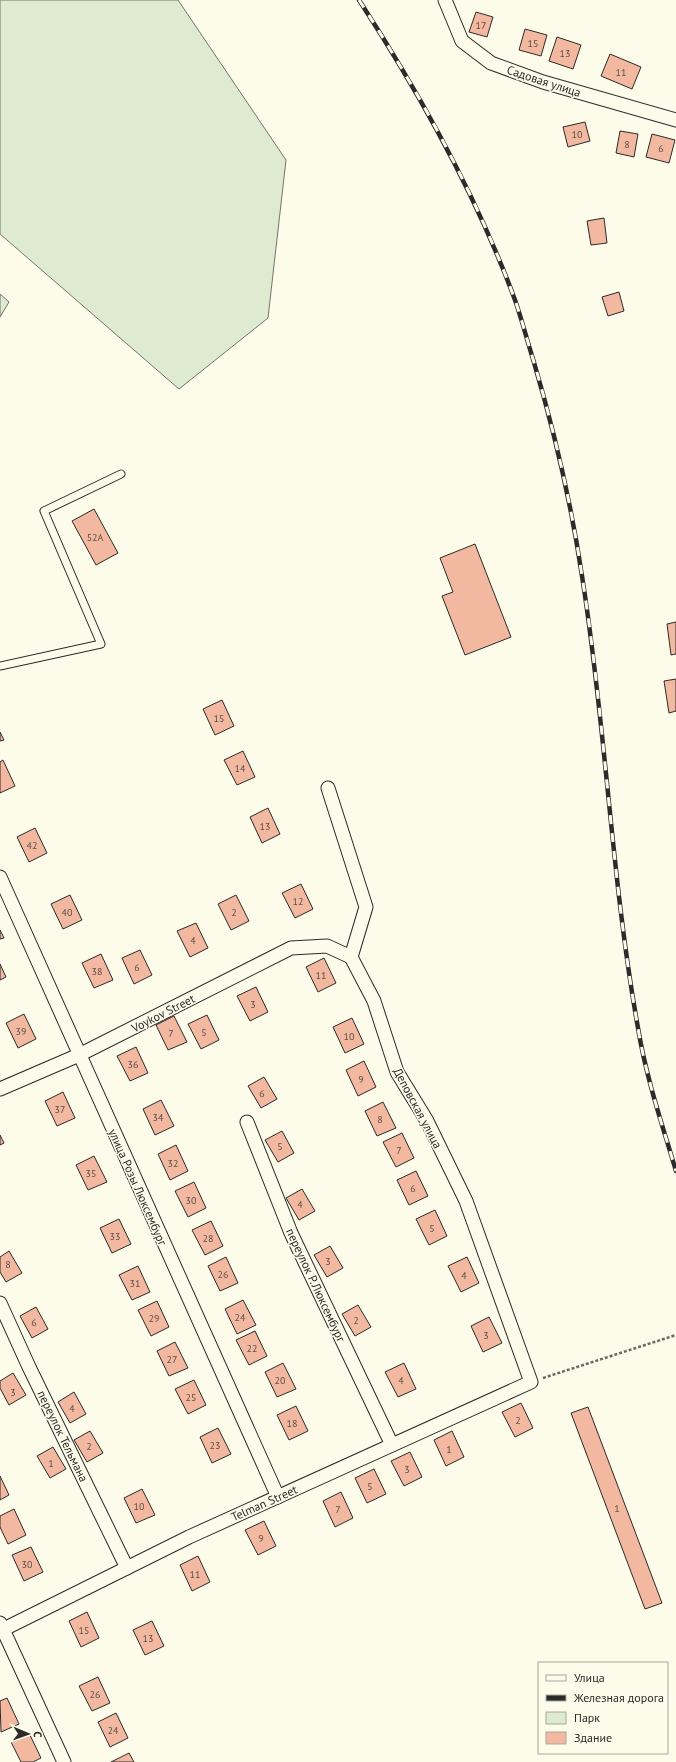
<svg xmlns="http://www.w3.org/2000/svg" width="676" height="1762" font-family="'PT Sans',sans-serif">
	<rect width="100%" height="100%" fill="#fdfbea"/>
	<!-- green -->
	<g fill="#deebd1" stroke="#74746e">
		<path d="M0,0H178L286,160L268,318L179,389L0,234Z"/>
		<path d="M0,294L9,302L0,317Z"/>
	</g>
	<!-- building -->
	<g fill="#f2b8a0" stroke="#2b2b2b">
		<path d="M476,12L493,17L487,37L469,32Z"/>
		<path d="M525,29L547,35L541,56L519,50Z"/>
		<path d="M557,37L581,45L573,69L549,61Z"/>
		<path d="M610,54L641,67L632,89L601,76Z"/>
		<path d="M585,122L590,141L568,147L563,127Z"/>
		<path d="M620,131L638,134L634,157L616,153Z"/>
		<path d="M652,134L675,140L669,163L646,157Z"/>
		<path d="M604,218L607,243L591,245L587,221Z"/>
		<path d="M619,292L624,311L608,316L602,297Z"/>
		<path d="M94,509L118,553L96,565L72,521Z"/>
		<path d="M475,544L511,637L465,655L442,596L453,592L440,558Z"/>
		<path d="M676,622V654L671,655L667,624Z"/>
		<path d="M676,679V711L669,713L664,681Z"/>
		<path d="M222,700L234,726L215,735L203,709Z"/>
		<path d="M0,732L4,740L0,741Z"/>
		<path d="M243,751L255,777L237,785L224,760Z"/>
		<path d="M3,760L15,786L0,793V762Z"/>
		<path d="M268,808L280,834L262,843L250,817Z"/>
		<path d="M35,828L47,853L29,862L17,837Z"/>
		<path d="M301,884L313,909L295,918L282,893Z"/>
		<path d="M70,895L82,920L63,929L51,904Z"/>
		<path d="M236,895L249,921L231,930L218,904Z"/>
		<path d="M196,923L208,948L190,957L177,931Z"/>
		<path d="M0,930L4,938L0,939Z"/>
		<path d="M140,950L152,975L134,984L122,958Z"/>
		<path d="M101,954L113,980L94,988L82,963Z"/>
		<path d="M324,958L336,983L318,992L306,967Z"/>
		<path d="M0,964L6,977L0,980Z"/>
		<path d="M256,987L268,1012L250,1021L237,996Z"/>
		<path d="M24,1014L36,1039L18,1048L6,1023Z"/>
		<path d="M207,1015L219,1040L201,1049L188,1024Z"/>
		<path d="M174,1016L187,1042L168,1050L156,1025Z"/>
		<path d="M352,1018L364,1044L345,1053L333,1027Z"/>
		<path d="M136,1047L148,1073L130,1081L117,1056Z"/>
		<path d="M364,1061L376,1087L358,1096L346,1070Z"/>
		<path d="M264,1077L277,1099L261,1108L248,1086Z"/>
		<path d="M63,1092L75,1118L57,1126L45,1101Z"/>
		<path d="M161,1100L174,1126L155,1135L143,1109Z"/>
		<path d="M383,1102L396,1128L377,1136L365,1111Z"/>
		<path d="M282,1131L294,1153L278,1162L265,1140Z"/>
		<path d="M402,1133L414,1158L396,1167L383,1142Z"/>
		<path d="M0,1135L4,1143L0,1145Z"/>
		<path d="M176,1145L188,1171L170,1180L158,1154Z"/>
		<path d="M94,1156L107,1182L88,1190L76,1165Z"/>
		<path d="M416,1171L428,1196L409,1205L397,1180Z"/>
		<path d="M194,1182L206,1208L188,1217L175,1191Z"/>
		<path d="M302,1189L315,1211L299,1220L286,1198Z"/>
		<path d="M435,1210L447,1236L429,1245L416,1219Z"/>
		<path d="M119,1219L131,1244L112,1253L100,1228Z"/>
		<path d="M211,1221L223,1246L205,1255L192,1230Z"/>
		<path d="M330,1246L343,1268L327,1277L314,1255Z"/>
		<path d="M9,1251L22,1273L6,1282L0,1272V1257Z"/>
		<path d="M226,1257L238,1283L220,1291L208,1266Z"/>
		<path d="M467,1257L479,1283L461,1292L448,1266Z"/>
		<path d="M138,1266L150,1292L132,1300L119,1275Z"/>
		<path d="M243,1300L256,1325L237,1334L225,1309Z"/>
		<path d="M157,1301L169,1327L151,1336L138,1310Z"/>
		<path d="M358,1305L371,1327L355,1336L342,1314Z"/>
		<path d="M36,1307L48,1329L32,1338L20,1316Z"/>
		<path d="M489,1317L502,1343L483,1352L471,1326Z"/>
		<path d="M255,1331L267,1356L249,1365L236,1340Z"/>
		<path d="M175,1342L188,1368L169,1376L157,1351Z"/>
		<path d="M283,1363L296,1389L277,1397L265,1372Z"/>
		<path d="M404,1363L416,1389L398,1397L385,1372Z"/>
		<path d="M13,1373L26,1395L9,1405L0,1388V1381Z"/>
		<path d="M194,1380L206,1405L188,1414L175,1389Z"/>
		<path d="M74,1392L86,1414L70,1423L58,1402Z"/>
		<path d="M521,1403L533,1428L515,1437L502,1412Z"/>
		<path d="M296,1406L308,1431L289,1440L277,1415Z"/>
		<path d="M588,1407L662,1603L645,1609L571,1413Z"/>
		<path d="M218,1428L231,1454L212,1463L200,1437Z"/>
		<path d="M90,1431L103,1453L87,1462L74,1440Z"/>
		<path d="M452,1431L464,1457L446,1466L434,1440Z"/>
		<path d="M53,1447L66,1469L50,1478L37,1456Z"/>
		<path d="M410,1452L422,1477L404,1486L391,1461Z"/>
		<path d="M374,1469L386,1494L367,1503L355,1478Z"/>
		<path d="M0,1476L9,1495L0,1500Z"/>
		<path d="M142,1489L155,1515L136,1523L124,1498Z"/>
		<path d="M341,1492L353,1518L335,1527L323,1501Z"/>
		<path d="M14,1509L26,1535L8,1544L0,1527V1516Z"/>
		<path d="M264,1521L276,1546L258,1555L245,1530Z"/>
		<path d="M31,1547L43,1572L24,1581L12,1555Z"/>
		<path d="M198,1556L210,1582L192,1591L180,1565Z"/>
		<path d="M87,1612L99,1638L81,1647L69,1621Z"/>
		<path d="M152,1621L164,1646L145,1655L133,1630Z"/>
		<path d="M98,1677L110,1703L92,1711L79,1686Z"/>
		<path d="M7,1698L19,1724L1,1732L0,1701Z"/>
		<path d="M116,1713L128,1738L110,1747L98,1722Z"/>
		<path d="M29,1733L41,1758L33,1762H21L11,1742Z"/>
		<path d="M129,1753L134,1762H111Z"/>
	</g>
	<g fill="none" stroke-linecap="round" stroke-linejoin="round">
		<!-- service casing -->
		<g stroke="#2b2b2b" stroke-width="9">
			<path id="service" d="M0,666L101,644L44,511L121,474"/>
		</g>
		<!-- minor casing -->
		<g stroke="#2b2b2b" stroke-width="15">
			<g id="minor">
				<path d="M445,0L462,41L491,63L543,82L676,120"/>
				<path d="M0,877L278,1497"/>
				<path d="M0,1089L79,1055L291,948L327,946L351,957"/>
				<path d="M247,1122L291,1233L392,1445"/>
				<path d="M0,1303L29,1367L127,1568"/>
				<path d="M0,1623L64,1762"/>
				<path d="M0,1631L189,1537L531,1382L466,1201L427,1121L397,1072L374,1001L351,957L366,907L328,788"/>
			</g>
		</g>
		<!-- path -->
		<path stroke="#6a6964" stroke-width="2.5" stroke-dasharray="3 2" stroke-linecap="butt" d="M543,1378L676,1335"/>
		<!-- service -->
		<use href="#service" stroke="#fdfbea" stroke-width="7"/>
		<!-- minor -->
		<use href="#minor" stroke="#fdfbea" stroke-width="13"/>
		<!-- rail casing -->
		<g stroke="#2b2b2b" stroke-width="4.5">
			<path id="rail" d="M359,0C420,94 476,194 515,300C522,320 527,340 533,359C554,430 571,502 582,576C606,726 611,878 638,1028C646,1077 662,1124 676,1171"/>
		</g>
		<!-- rail -->
		<use href="#rail" stroke="#fdfbea" stroke-width="3" stroke-dasharray="9" stroke-linecap="butt"/>
	</g>
	<g text-anchor="middle" dominant-baseline="central" stroke-width="3" stroke-linejoin="round" paint-order="stroke">
		<!-- number labels -->
		<g font-size="10" fill="#5d4e48">
			<text x="481" y="25">17</text>
			<text x="533" y="43">15</text>
			<text x="565" y="53">13</text>
			<text x="621" y="72">11</text>
			<text x="577" y="134">10</text>
			<text x="627" y="144">8</text>
			<text x="661" y="148">6</text>
			<text x="95" y="537">52А</text>
			<text x="219" y="718">15</text>
			<text x="240" y="768">14</text>
			<text x="265" y="826">13</text>
			<text x="32" y="845">42</text>
			<text x="298" y="901">12</text>
			<text x="67" y="912">40</text>
			<text x="234" y="912">2</text>
			<text x="193" y="940">4</text>
			<text x="137" y="967">6</text>
			<text x="97" y="971">38</text>
			<text x="321" y="975">11</text>
			<text x="253" y="1004">3</text>
			<text x="21" y="1031">39</text>
			<text x="204" y="1032">5</text>
			<text x="171" y="1033">7</text>
			<text x="349" y="1036">10</text>
			<text x="133" y="1064">36</text>
			<text x="361" y="1079">9</text>
			<text x="262" y="1093">6</text>
			<text x="60" y="1109">37</text>
			<text x="158" y="1117">34</text>
			<text x="380" y="1119">8</text>
			<text x="280" y="1146">5</text>
			<text x="399" y="1150">7</text>
			<text x="173" y="1163">32</text>
			<text x="91" y="1173">35</text>
			<text x="413" y="1188">6</text>
			<text x="191" y="1200">30</text>
			<text x="300" y="1204">4</text>
			<text x="432" y="1228">5</text>
			<text x="115" y="1236">33</text>
			<text x="208" y="1238">28</text>
			<text x="328" y="1261">3</text>
			<text x="8" y="1264">8</text>
			<text x="223" y="1274">26</text>
			<text x="464" y="1275">4</text>
			<text x="135" y="1283">31</text>
			<text x="240" y="1317">24</text>
			<text x="154" y="1318">29</text>
			<text x="356" y="1320">2</text>
			<text x="34" y="1322">6</text>
			<text x="486" y="1335">3</text>
			<text x="252" y="1348">22</text>
			<text x="172" y="1359">27</text>
			<text x="280" y="1380">20</text>
			<text x="401" y="1380">4</text>
			<text x="13" y="1392">3</text>
			<text x="191" y="1397">25</text>
			<text x="72" y="1408">4</text>
			<text x="518" y="1420">2</text>
			<text x="292" y="1423">18</text>
			<text x="215" y="1445">23</text>
			<text x="89" y="1446">2</text>
			<text x="449" y="1449">1</text>
			<text x="51" y="1463">1</text>
			<text x="407" y="1469">3</text>
			<text x="370" y="1486">5</text>
			<text x="139" y="1506">10</text>
			<text x="617" y="1508">1</text>
			<text x="338" y="1509">7</text>
			<text x="261" y="1538">9</text>
			<text x="27" y="1564">30</text>
			<text x="195" y="1574">11</text>
			<text x="84" y="1630">15</text>
			<text x="148" y="1638">13</text>
			<text x="95" y="1694">26</text>
			<text x="113" y="1730">24</text>
		</g>
		<!-- street labels -->
		<g font-size="12" fill="#2b2b2b" stroke="#fdfbea">
			<text transform="translate(544 81) rotate(18)">Садовая улица</text>
			<text transform="translate(163 1013) rotate(-27)">Voykov Street</text>
			<text transform="translate(418 1108) rotate(62)">Деповская улица</text>
			<text transform="translate(138 1187) rotate(66)">улица Розы Люксембург</text>
			<text transform="translate(316 1285) rotate(65)">переулок Р.Люксембург</text>
			<text transform="translate(63 1436) rotate(64)">переулок Тельмана</text>
			<text transform="translate(264 1503) rotate(-24)">Telman Street</text>
		</g>
	</g>
	<!-- legend -->
	<rect x="538" y="1662" width="130" height="92" fill="#fdfbea" stroke="#a9a89e"/>
	<rect x="546" y="1675" width="20" height="6" fill="#fdfbea" stroke="#a9a89e"/>
	<text x="574" y="1682" font-size="12" fill="#2b2b2b">Улица</text>
	<rect x="546" y="1695" width="20" height="6" fill="#2b2b2b" stroke="#a9a89e"/>
	<text x="574" y="1702" font-size="12" fill="#2b2b2b">Железная дорога</text>
	<rect x="546" y="1712" width="20" height="12" fill="#deebd1" stroke="#a9a89e"/>
	<text x="574" y="1722" font-size="12" fill="#2b2b2b">Парк</text>
	<rect x="546" y="1732" width="20" height="12" fill="#f2b8a0" stroke="#a9a89e"/>
	<text x="574" y="1742" font-size="12" fill="#2b2b2b">Здание</text>
	<!-- north arrow -->
	<g transform="translate(28 1734) rotate(92)" stroke="#fdfbea" stroke-width="3" paint-order="stroke">
	<path d="M0-3L7 15L0 10L-7 15Z" fill="#2b2b2b"/>
	<text y="-6" font-size="11" font-weight="bold" text-anchor="middle" fill="#2b2b2b">С</text>
	</g>
</svg>
